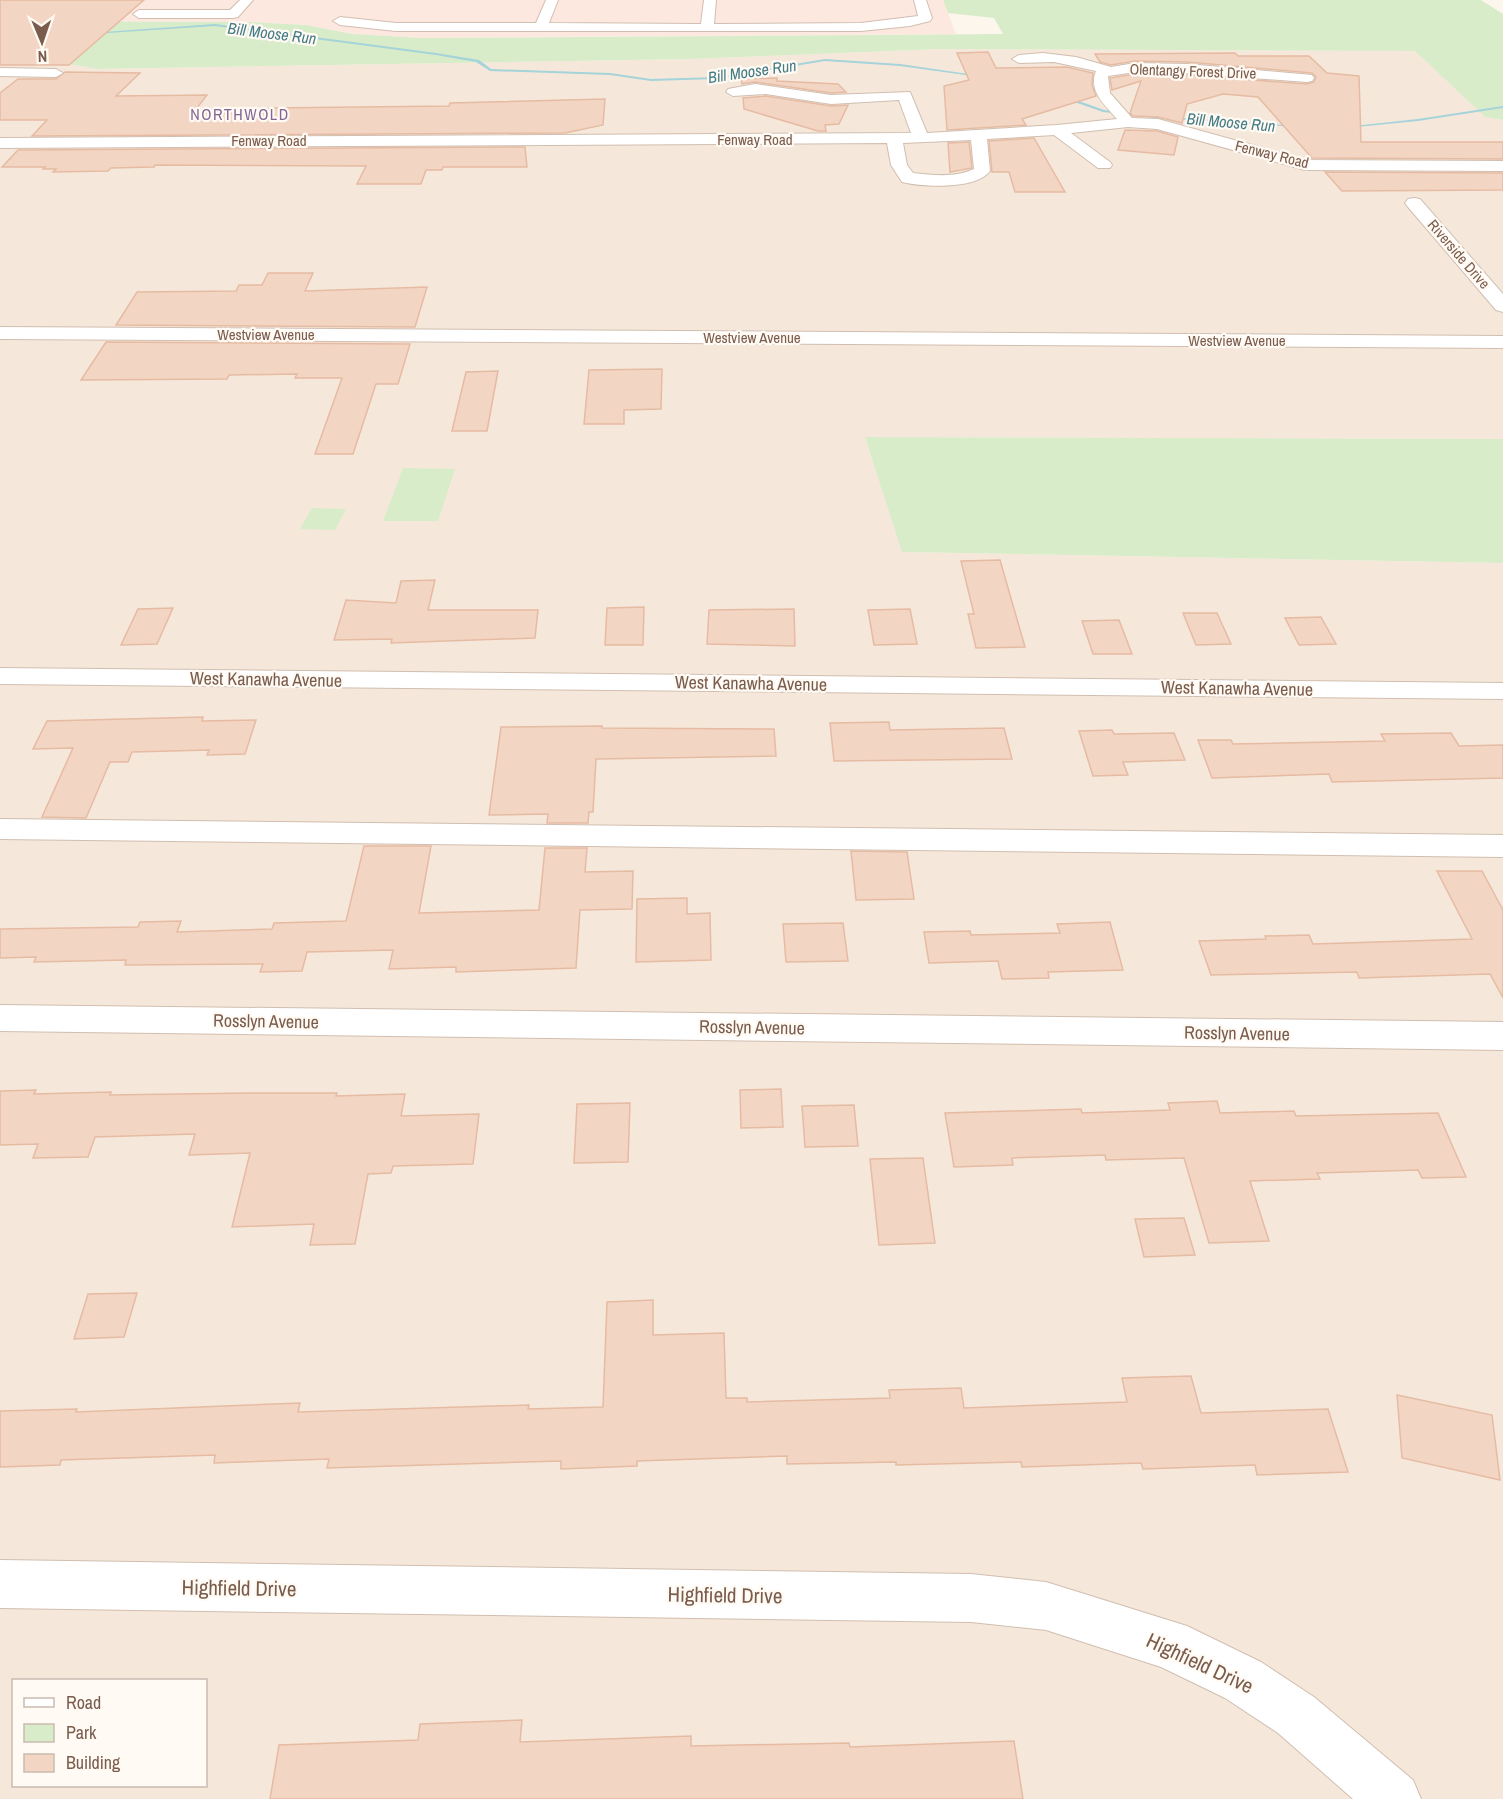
<svg xmlns="http://www.w3.org/2000/svg" width="1503" height="1799" font-family="'Archivo Narrow',sans-serif">
	<rect width="100%" height="100%" fill="#fdf6ec"/>
	<!-- residential -->
	<path fill="#f5e8da" fill-rule="evenodd" d="M940,49L1415,51L1485,117L1503,120V439L865,437L903,552L1503,563V1799H0V51L98,69L692,59ZM14,1680H206V1786H14Z"/>
	<!-- commercial -->
	<path fill="#fde8e0" d="M0,0H943L956,34L423,38L353,34L306,25L250,22L0,21Z"/>
	<!-- green -->
	<g fill="#d8ecc9">
		<path d="M943,0H1481L1503,14V120L1485,117L1415,51L940,49L692,59L97,69L0,51V21L250,22L306,25L353,34L423,38L1003,34L994,18L948,13Z"/>
		<path d="M865,437L1503,439V563L902,552Z"/>
		<path d="M403,468L455,469L438,521H383Z"/>
		<path d="M312,508L346,509L335,530L300,529Z"/>
	</g>
	<g fill="none" stroke-linecap="round" stroke-linejoin="round">
		<!-- stream -->
		<g fill="#a5d3da" fill-rule="evenodd">
			<path d="M215,24L436,53L479,60L491,69L610,73L651,79L717,77L825,59L900,64L982,76L980,77L900,66L825,61L717,79L651,81L610,75L490,71L476,62L436,55L215,26L92,34L90,33Z"/>
			<path d="M1065,96L1104,110L1156,116L1300,126L1298,127L1156,118L1103,112L1063,98Z"/>
			<path d="M1503,106V108L1418,121L1346,128L1344,127L1418,119Z"/>
		</g>
	</g>
	<!-- building -->
	<g fill="#f3d5c3" stroke="#e6bba3" stroke-width="1.5">
		<path d="M0,0H144L69,65H0Z"/>
		<path d="M988,52L996,68L1067,67L1093,73L1092,85L1096,96L1022,119L1026,125L947,130L944,86L969,80L957,53Z"/>
		<path d="M1235,53L1238,56H1309L1327,73L1359,76L1361,142H1503V159L1312,158L1258,97L1223,94L1187,104L1182,123L1158,117L1133,116L1130,113L1141,81L1112,90L1110,78L1135,74L1187,75L1307,84L1314,82L1316,77L1312,73L1187,62L1135,61L1111,65L1100,62L1095,54Z"/>
		<path d="M65,72L140,73L116,96L207,95L193,113H266L269,108L449,106L450,103L605,99L603,125L565,133L32,136L47,120H0V93L18,79H56Z"/>
		<path d="M777,78V81L838,84L846,92L831,93L755,82L742,84L741,79Z"/>
		<path d="M766,96L831,106L848,105L839,124L825,125L826,131H818L744,109L743,98Z"/>
		<path d="M1125,130L1157,131L1178,137L1174,155L1118,150Z"/>
		<path d="M1034,138L1065,192H1015L1009,172H992L989,141Z"/>
		<path d="M969,142L972,168L950,172L948,143Z"/>
		<path d="M525,147L527,167H443L442,170H426L421,184H357L366,166L155,165L154,167L111,168L108,171L53,172L56,169H43L45,167H2L18,150Z"/>
		<path d="M1325,172L1503,173V190L1342,191Z"/>
		<path d="M268,273H313L305,291L427,287L415,327L116,325L137,292L236,291L239,285H262Z"/>
		<path d="M106,342L410,344L398,384H376L353,454H315L342,378H295L297,374L229,375L227,379L81,380Z"/>
		<path d="M662,369L661,409L624,410V424H584L589,370Z"/>
		<path d="M498,371L487,431H452L466,372Z"/>
		<path d="M1000,560L1025,647L976,648L968,614H974L961,561Z"/>
		<path d="M435,580L428,610H538L535,638L391,643L392,639L334,640L346,600L396,603L401,581Z"/>
		<path d="M644,607L643,645H605L607,608Z"/>
		<path d="M173,608L157,644L121,645L138,609Z"/>
		<path d="M794,609L795,646L707,644L709,610Z"/>
		<path d="M910,609L917,644L874,645L868,610Z"/>
		<path d="M1183,613H1217L1231,644L1196,645Z"/>
		<path d="M1321,617L1336,644L1299,645L1285,618Z"/>
		<path d="M1119,620L1132,654H1093L1082,621Z"/>
		<path d="M203,717L202,721L256,720L245,754L207,755L209,750L132,752L128,762H110L86,818L42,817L73,748L33,749L47,721Z"/>
		<path d="M889,722L890,730L1004,728L1012,759L834,761L830,723Z"/>
		<path d="M602,726V728L774,729L776,756L596,759L593,812H589L588,823H547L548,814L489,815L501,727Z"/>
		<path d="M1112,730L1114,734L1174,733L1185,760L1123,762L1128,775L1093,776L1079,731Z"/>
		<path d="M1451,733L1459,746L1503,745V778L1332,782L1329,774L1212,778L1198,740H1231L1233,744L1385,741L1381,734Z"/>
		<path d="M364,846H431L419,913L539,910L545,848H587L585,872L633,871L632,909L580,910L576,968L456,972V967L389,969L393,950L307,952L302,971L260,972L263,964L125,965L126,960L34,962L36,957L0,958V929L138,927L140,922L181,921L177,932L272,929L274,923L346,921Z"/>
		<path d="M851,851L907,852L914,899L856,900Z"/>
		<path d="M1437,871H1482L1503,910V998L1490,974L1359,978L1357,972L1211,975L1199,941L1266,939L1265,936L1309,935L1313,944L1472,939Z"/>
		<path d="M687,898V914L710,913L711,960L636,962L637,899Z"/>
		<path d="M1110,922L1123,970L1048,972L1049,978L1002,979L998,961L929,963L924,932L970,931L971,935L1060,933L1057,924Z"/>
		<path d="M843,923L848,961L786,962L783,924Z"/>
		<path d="M781,1089L783,1127L741,1128L740,1090Z"/>
		<path d="M36,1090L34,1094L111,1092L110,1095L249,1093H337L336,1096L405,1094L401,1116L479,1114L473,1164L393,1166L391,1173L368,1174L355,1244L310,1245L314,1224L232,1227L250,1153L189,1155L195,1134L95,1137L88,1157L33,1158L38,1144L0,1145V1091Z"/>
		<path d="M1217,1101L1220,1113L1294,1111L1296,1116L1438,1113L1466,1177L1422,1178L1418,1170L1317,1173L1320,1179L1250,1181L1269,1241L1209,1243L1184,1158L1106,1160L1105,1155L1012,1158L1013,1165L954,1167L945,1113L1081,1109L1082,1113L1170,1110L1168,1103Z"/>
		<path d="M630,1103L628,1162L574,1163L577,1104Z"/>
		<path d="M854,1105L858,1146L805,1147L802,1106Z"/>
		<path d="M923,1158L935,1243L879,1245L870,1159Z"/>
		<path d="M1184,1218L1195,1255L1144,1257L1135,1219Z"/>
		<path d="M137,1293L124,1337L74,1339L88,1294Z"/>
		<path d="M653,1300V1335L724,1333L726,1398H747V1402L890,1398L889,1390L961,1388L964,1408L1127,1402L1122,1378L1191,1376L1201,1413L1328,1409L1348,1472L1257,1475L1255,1465L1143,1469L1141,1463L1022,1467L1021,1462L896,1465V1462L787,1464V1456L637,1461V1466L561,1469V1461L327,1468L329,1459L214,1463L215,1455L61,1460L60,1465L0,1467V1411L77,1409L76,1412L300,1403L298,1412L529,1405L528,1409L603,1407L607,1302Z"/>
		<path d="M1397,1395L1492,1415L1500,1480L1402,1458Z"/>
		<path d="M522,1720L520,1742L691,1736V1746L849,1743L850,1747L1014,1741L1023,1799H270L279,1745L418,1740L420,1724Z"/>
	</g>
	<g fill="none" stroke-linecap="round" stroke-linejoin="round">
		<!-- minor casing -->
		<g stroke="#d1beb0" stroke-width="2">
			<g id="minor">
				<path d="M240,0H253L238,17L233,18H139L133,14L139,10H230Z"/>
				<path d="M546,0H558L549,23L701,24L704,0H716L714,24L861,23L918,16L914,0H926L932,18L930,21L910,26L861,31H396L340,25L333,21L340,17L396,23H536Z"/>
				<path d="M1043,53L1076,57L1111,67L1135,63L1187,64L1312,75L1314,78L1312,81L1307,82L1187,73L1135,72L1108,76L1110,93L1132,118L1158,119L1306,160L1503,161V171L1305,170L1157,129L1128,127L1071,133L1110,162L1112,165L1110,168H1098L1054,135L987,139L990,171C976,190 923,187 902,182L891,165L887,143L0,148V138L911,133L899,100L831,104L766,94L733,96L726,92L728,89L755,84L831,95L910,92L927,133L1057,125L1117,119C1105,105 1088,91 1096,71L1054,62L1019,63L1012,59L1019,55ZM971,140L974,169C955,178 933,175 913,173L907,165L903,143Z"/>
				<path d="M0,68L56,69L63,73L56,77L0,76Z"/>
				<path d="M1414,198L1420,199L1503,294V312L1496,310L1408,207L1405,203L1408,199Z"/>
				<path d="M0,327L1503,336V348L0,339Z"/>
				<path d="M0,668L1503,683V699L0,684Z"/>
				<path d="M0,819L1503,835V857L0,839Z"/>
				<path d="M0,1005L1503,1022V1050L0,1031Z"/>
				<path d="M0,1560L971,1574L1046,1582L1187,1626L1261,1662L1314,1697L1413,1780L1421,1799H1353L1278,1733L1225,1698L1161,1667L1046,1630L971,1622L0,1608Z"/>
			</g>
		</g>
		<!-- minor -->
		<use href="#minor" fill="#fff" fill-rule="evenodd"/>
	</g>
	<g text-anchor="middle" dominant-baseline="central" stroke-width="4.5" stroke-linejoin="round" paint-order="stroke">
		<!-- far-street labels -->
		<g font-size="15" fill="#7a5c4d" stroke="#fffaf3">
			<text transform="translate(1193 71) rotate(2)">Olentangy Forest Drive</text>
			<text x="755" y="139">Fenway Road</text>
			<text x="269" y="140">Fenway Road</text>
			<text transform="translate(1272 154) rotate(14)">Fenway Road</text>
			<text transform="translate(1459 254) rotate(49)">Riverside Drive</text>
			<text x="266" y="334">Westview Avenue</text>
			<text x="752" y="337">Westview Avenue</text>
			<text x="1237" y="340">Westview Avenue</text>
		</g>
		<!-- far-water labels -->
		<g font-size="16" font-style="italic" fill="#437c86" stroke="#fffaf3">
			<text transform="translate(272 33) rotate(7)">Bill Moose Run</text>
			<text transform="translate(752 71) rotate(-8)">Bill Moose Run</text>
			<text transform="translate(1231 122) rotate(5)">Bill Moose Run</text>
		</g>
		<!-- far-neighbourhood labels -->
		<g font-size="16" letter-spacing="1.5" fill="#846695" stroke="#fffaf3">
			<text x="240" y="114">NORTHWOLD</text>
		</g>
		<!-- street labels -->
		<g font-size="18" fill="#7a5c4d" stroke="#fffaf3">
			<text transform="translate(266 679) rotate(1)">West Kanawha Avenue</text>
			<text transform="translate(751 683) rotate(1)">West Kanawha Avenue</text>
			<text transform="translate(1237 688) rotate(1)">West Kanawha Avenue</text>
			<text transform="translate(266 1021) rotate(1)">Rosslyn Avenue</text>
			<text transform="translate(752 1027) rotate(1)">Rosslyn Avenue</text>
			<text transform="translate(1237 1033) rotate(1)">Rosslyn Avenue</text>
		</g>
		<!-- near-street labels -->
		<g font-size="21" fill="#7a5c4d" stroke="#fffaf3">
			<text transform="translate(239 1588) rotate(1)">Highfield Drive</text>
			<text transform="translate(725 1595) rotate(1)">Highfield Drive</text>
			<text transform="translate(1200 1663) rotate(25)">Highfield Drive</text>
		</g>
	</g>
	<!-- legend -->
	<rect x="12" y="1679" width="195" height="108" fill="#fffaf3" stroke="#cabbb1" stroke-width="1.5"/>
	<rect x="24" y="1698" width="30" height="9" fill="#ffffff" stroke="#cabbb1" stroke-width="1.5"/>
	<text x="66" y="1709" font-size="18" fill="#7a5c4d">Road</text>
	<rect x="24" y="1724" width="30" height="18" fill="#d8ecc9" stroke="#cabbb1" stroke-width="1.5"/>
	<text x="66" y="1739" font-size="18" fill="#7a5c4d">Park</text>
	<rect x="24" y="1754" width="30" height="18" fill="#f3d5c3" stroke="#cabbb1" stroke-width="1.5"/>
	<text x="66" y="1769" font-size="18" fill="#7a5c4d">Building</text>
	<!-- north arrow -->
	<g transform="translate(42 42) rotate(178)" stroke="#fffaf3" stroke-width="4.5" paint-order="stroke">
	<path d="M0-4.5L10 22L0 15L-10 22Z" fill="#7a5c4d"/>
	<text y="-9" font-size="16" font-weight="bold" text-anchor="middle" fill="#7a5c4d">N</text>
	</g>
</svg>
